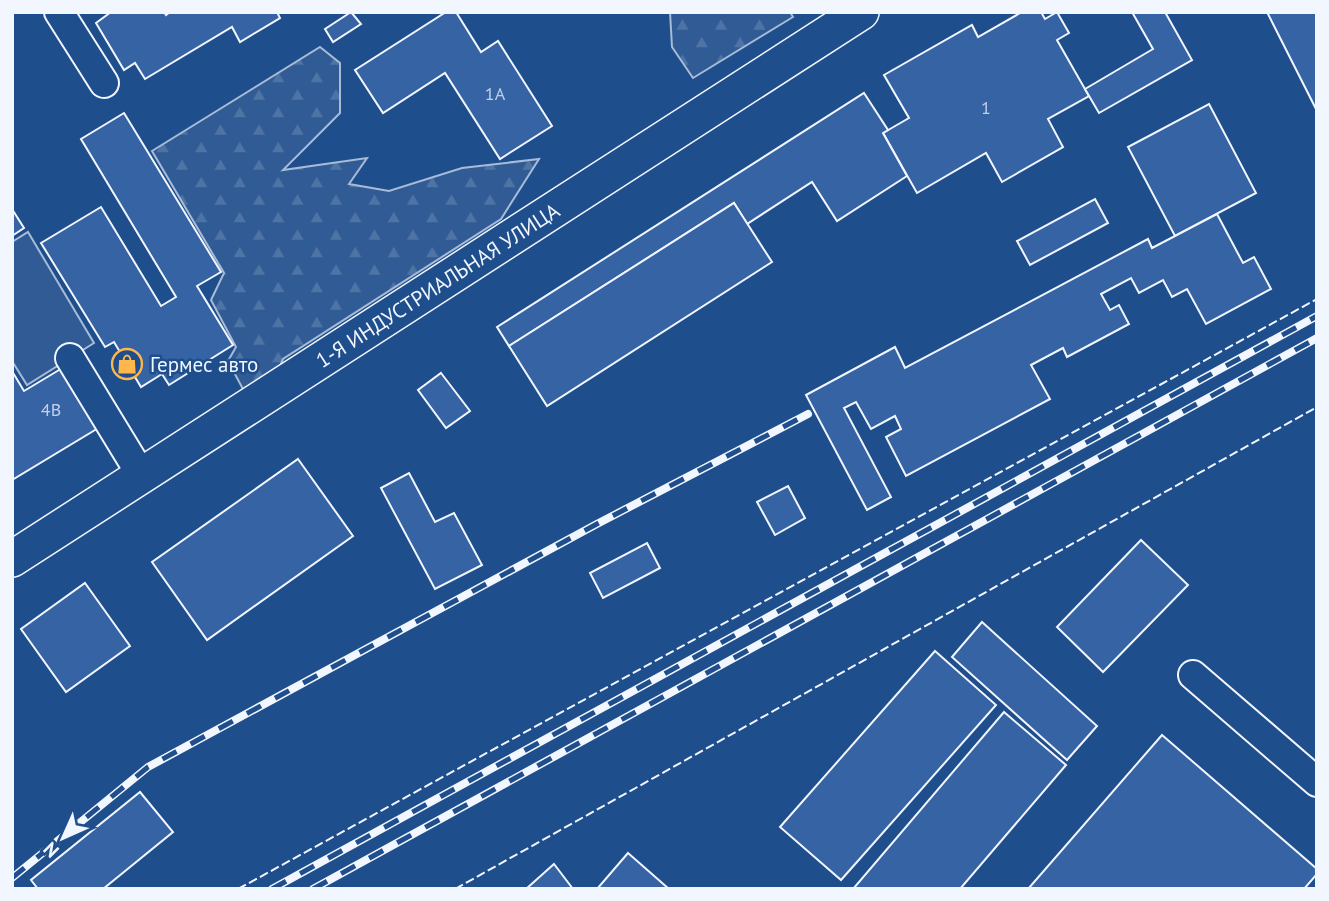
<svg xmlns="http://www.w3.org/2000/svg" width="1329" height="901" font-family="'PT Sans',sans-serif">
	<defs>
		<pattern id="forest-firs" width="22" height="20" patternUnits="userSpaceOnUse" patternTransform="scale(1.75)"><rect width="22" height="20" fill="#305b95"/><path d="M5 1l3.5 6h-7zM16 11l3.5 6h-7z" fill="#4e73a5"/></pattern>
	</defs>
	<rect width="100%" height="100%" fill="#1f4e8c"/>
	<!-- forest -->
	<g fill="url(#forest-firs)" stroke="#a8bbd7" stroke-width="2">
		<path d="M670,12H790L793,17L693,78L672,47Z"/>
		<path d="M320,47L340,63V113L283,170L367,158L349,184L389,191L462,168L539,159L501,219L283,359L276,376L245,393L228,361L236,347L211,300L224,273L152,151Z"/>
	</g>
	<!-- built -->
	<path fill="#305b95" stroke="#a8bbd7" stroke-width="2" d="M28,232L94,343L27,385L12,361V242Z"/>
	<!-- building -->
	<g fill="#3563a3" stroke="#f2f6ff" stroke-width="2">
		<path d="M111,12H164L166,15L170,12H277L280,18L240,42L232,27L145,79L135,63L124,70L96,23Z"/>
		<path d="M351,12L361,24L333,42L325,29Z"/>
		<path d="M446,12H456L481,52L498,41L552,126L500,159L445,73L383,113L355,70Z"/>
		<path d="M1022,12H1041L1045,19L1057,12L1069,33L1057,40L1089,96L1048,119L1063,147L1002,182L986,153L917,193L883,133L909,118L884,75L972,25L978,37Z"/>
		<path d="M1132,12H1165L1192,60L1099,113L1085,89L1153,49Z"/>
		<path d="M1267,12H1317V111Z"/>
		<path d="M864,93L888,130L883,133L907,176L837,221L812,182L747,224L734,203L509,346L497,327Z"/>
		<path d="M1209,104L1256,193L1175,236L1128,147Z"/>
		<path d="M124,113L221,272L197,286L233,345L169,385L162,374L141,387L114,342L105,347L41,243L101,207L161,306L176,297L81,139Z"/>
		<path d="M1095,199L1108,223L1030,265L1017,241Z"/>
		<path d="M734,203L772,262L547,406L509,346Z"/>
		<path d="M12,209L24,228L12,236Z"/>
		<path d="M1217,214L1243,263L1254,257L1271,289L1206,324L1187,289L1172,297L1163,280L1139,293L1131,278L1101,294L1110,310L1119,305L1129,324L1067,357L1063,348L1031,365L1050,399L906,476L886,437L901,429L895,416L871,429L856,402L844,408L891,497L867,510L806,395L895,347L905,368L1148,239L1152,248Z"/>
		<path d="M64,367L100,427L12,480V371L24,391Z"/>
		<path d="M441,373L470,411L446,428L418,390Z"/>
		<path d="M298,459L353,536L207,640L152,562Z"/>
		<path d="M409,473L435,522L454,513L482,565L435,589L381,488Z"/>
		<path d="M788,486L805,518L775,535L757,502Z"/>
		<path d="M1141,540L1188,585L1103,672L1057,627Z"/>
		<path d="M647,543L660,568L603,598L590,573Z"/>
		<path d="M85,583L130,646L66,692L21,629Z"/>
		<path d="M982,622L1097,726L1067,760L952,657Z"/>
		<path d="M935,651L996,705L841,880L780,827Z"/>
		<path d="M1004,712L1066,765L960,889H853Z"/>
		<path d="M1162,735L1317,869V874L1304,889H1028Z"/>
		<path d="M140,792L173,832L103,889H38L31,880Z"/>
		<path d="M628,853L669,889H597Z"/>
		<path d="M554,864L573,889H526Z"/>
	</g>
	<g fill="none" stroke-linecap="round" stroke-linejoin="round">
		<!-- minor casing -->
		<g stroke="#f2f6ff" stroke-width="32">
			<g id="minor">
				<path d="M59,12L104,83"/>
				<path d="M70,358L142,476"/>
				<path d="M1193,675L1317,782"/>
			</g>
		</g>
		<!-- major casing -->
		<g stroke="#f2f6ff" stroke-width="38">
			<g id="major">
				<path id="s1" d="M12,559L861,12"/>
			</g>
		</g>
		<!-- minor -->
		<use href="#minor" stroke="#1f4e8c" stroke-width="28"/>
		<!-- major -->
		<use href="#major" stroke="#1f4e8c" stroke-width="35"/>
		<!-- rail casing -->
		<g stroke="#f2f6ff" stroke-width="8">
			<g id="rail">
				<path d="M12,878L148,767L595,525L808,414"/>
				<path d="M272,889L1317,316"/>
				<path d="M313,889L1317,338"/>
			</g>
		</g>
		<!-- rail -->
		<use href="#rail" stroke="#1f4e8c" stroke-width="5" stroke-dasharray="16" stroke-linecap="butt"/>
		<!-- fence -->
		<g stroke="#f2f6ff" stroke-width="2" stroke-dasharray="9 3.5" stroke-linecap="butt">
			<path d="M238,889L1317,299"/>
			<path d="M455,889L1317,407"/>
		</g>
	</g>
	<!-- icons -->
	<defs>
		<g id="shop-ring" transform="scale(1.575)"><circle r="9.5" fill="#1f4e8c" stroke="#ffb74d" stroke-width="1.5"/><path d="M-5-2.5h2.3a2.7 3.5 0 0 1 5.4 0H5L5.5 6h-11ZM-1.5-2.5h3a1.5 2.3 0 0 0-3 0Z" fill="#ffb74d"/></g>
	</defs>
	<g fill-rule="evenodd">
		<use href="#shop-ring" x="127" y="364"/>
	</g>
	<g text-anchor="middle" dominant-baseline="central" stroke-width="5" stroke-linejoin="round" paint-order="stroke">
		<!-- number labels -->
		<g font-size="18" fill="#c3d1e8">
			<text x="495" y="93">1А</text>
			<text x="986" y="107">1</text>
			<text x="51" y="409">4В</text>
		</g>
		<!-- street labels -->
		<g font-size="21" fill="#f2f6ff" stroke="#1f4e8c">
			<text stroke="none"><textPath href="#s1" startOffset="506">1-Я ИНДУСТРИАЛЬНАЯ УЛИЦА</textPath></text>
		</g>
		<!-- poi labels -->
		<g font-size="21" fill="#f2f6ff" stroke="#1f4e8c" text-anchor="start">
			<text x="150" y="364">Гермес авто</text>
		</g>
	</g>
	<!-- border -->
	<rect width="1329" height="901" fill="none" stroke="#f2f6ff" stroke-width="28"/>
	<!-- north arrow -->
	<g transform="translate(63 838) rotate(225)" stroke="#1f4e8c" stroke-width="5" paint-order="stroke">
	<path d="M0-5L12 26L0 18L-12 26Z" fill="#f2f6ff"/>
	<text y="-10" font-size="19" font-weight="bold" text-anchor="middle" fill="#f2f6ff">N</text>
	</g>
</svg>
